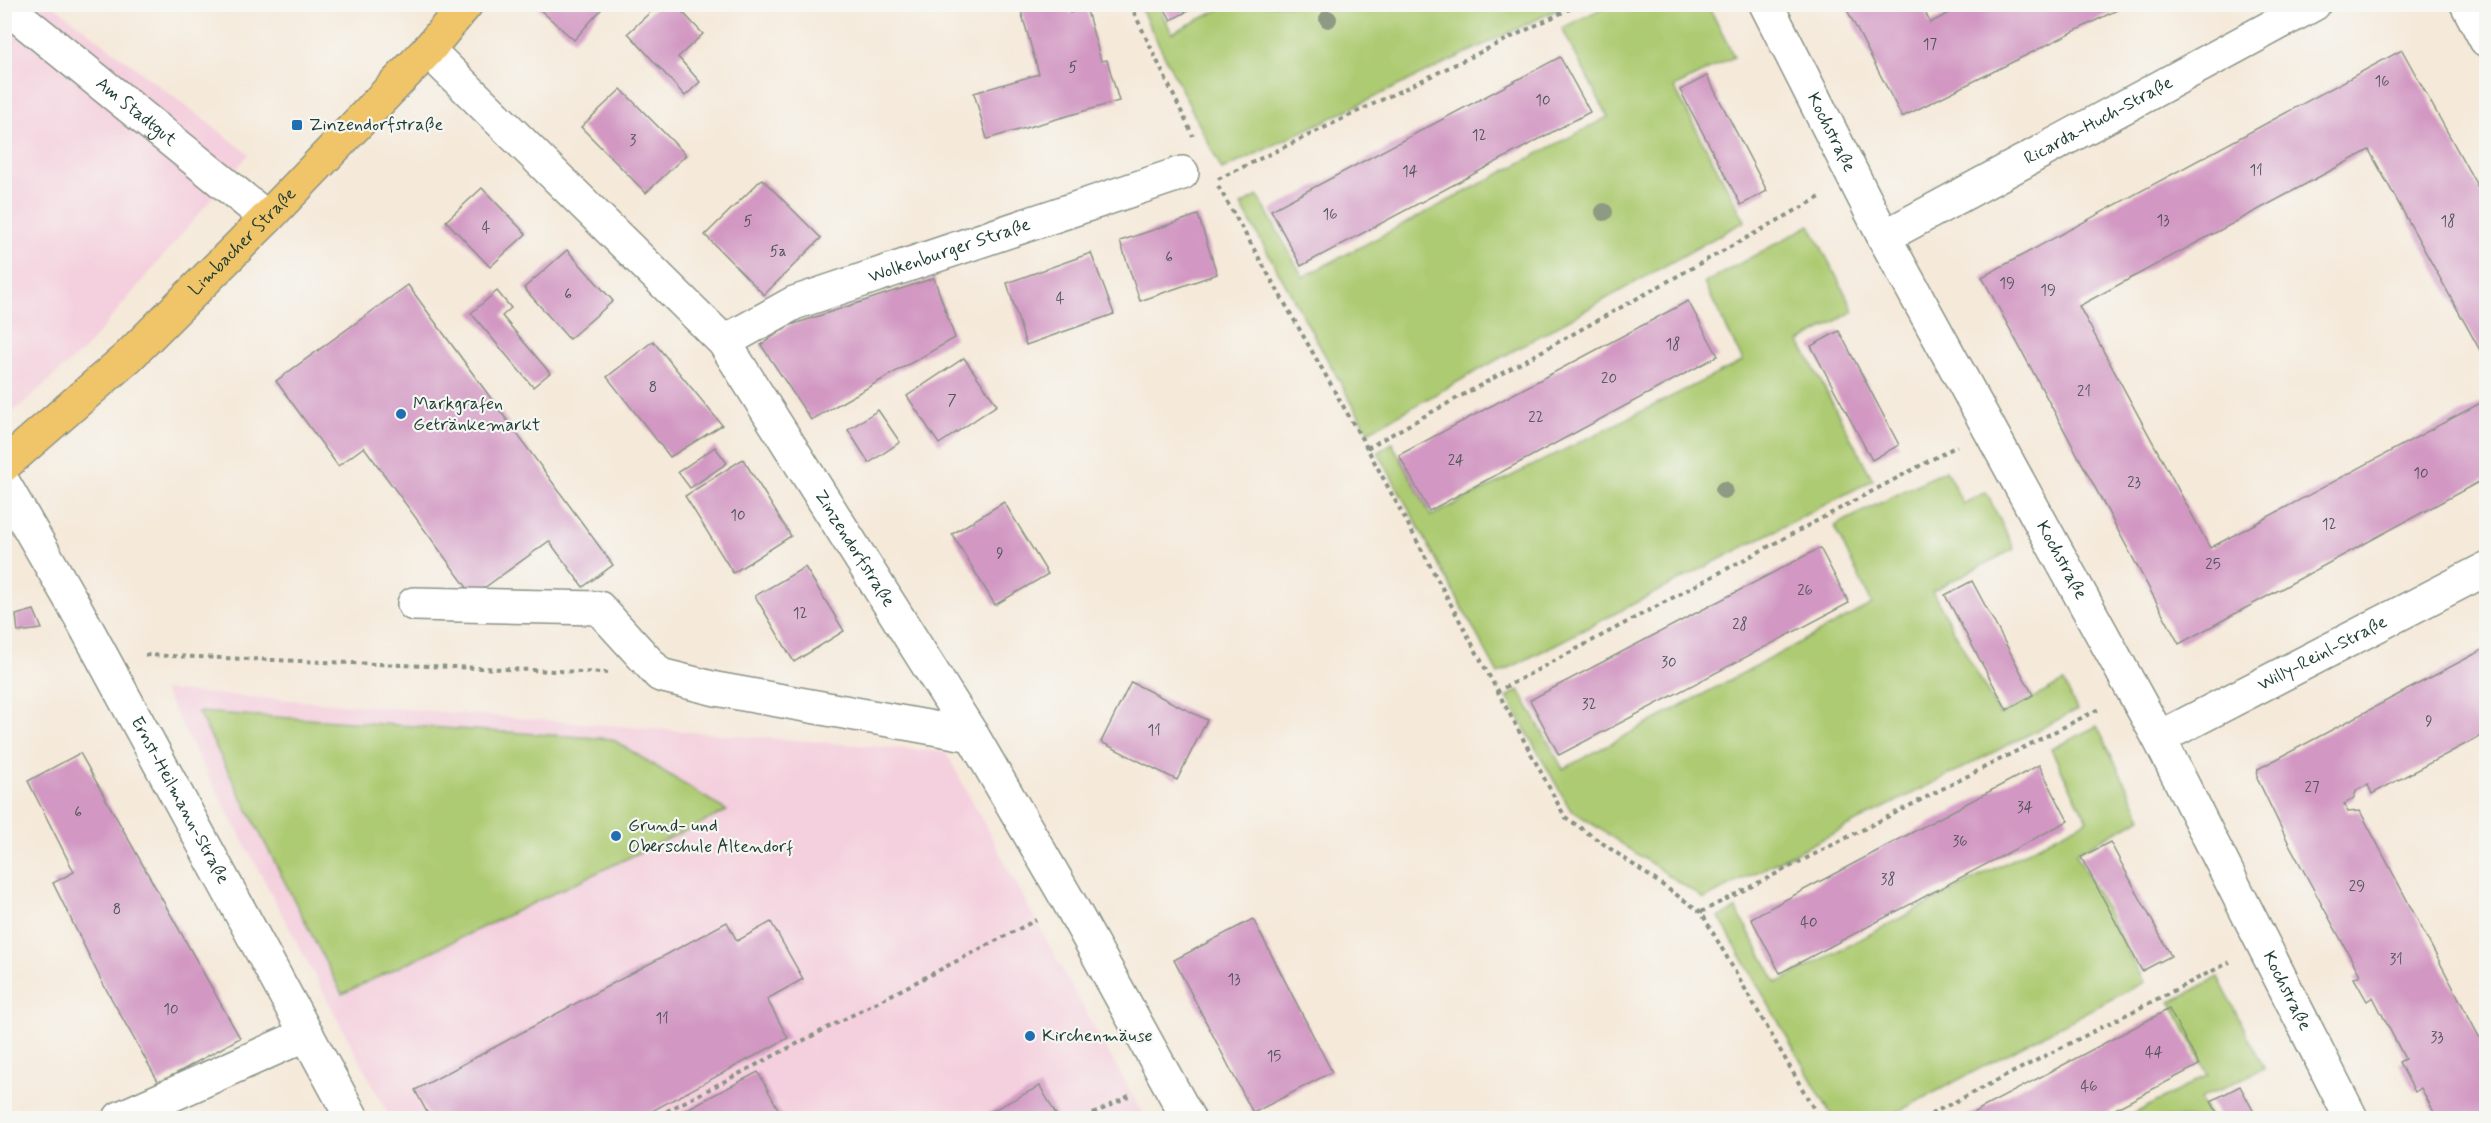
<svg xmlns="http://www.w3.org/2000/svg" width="2491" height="1123" font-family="Mynerve,sans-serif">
	<rect width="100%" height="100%" fill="#f6f6f2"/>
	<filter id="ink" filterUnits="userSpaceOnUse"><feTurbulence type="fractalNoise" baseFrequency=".0167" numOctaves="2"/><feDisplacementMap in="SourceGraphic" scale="12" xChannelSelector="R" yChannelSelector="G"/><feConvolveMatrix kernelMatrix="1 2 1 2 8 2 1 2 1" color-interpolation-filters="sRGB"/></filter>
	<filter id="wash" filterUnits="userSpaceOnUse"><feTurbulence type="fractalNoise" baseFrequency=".008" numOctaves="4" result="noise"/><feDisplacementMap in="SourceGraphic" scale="24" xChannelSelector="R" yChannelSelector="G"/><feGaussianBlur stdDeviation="1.35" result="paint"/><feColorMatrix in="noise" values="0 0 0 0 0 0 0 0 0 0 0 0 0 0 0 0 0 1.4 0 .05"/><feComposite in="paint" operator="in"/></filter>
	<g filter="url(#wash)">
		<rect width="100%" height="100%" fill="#f5e9d9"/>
		<!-- built -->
		<g fill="#f4cfdd">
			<path d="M5,5H53L249,154L85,349L5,419Z"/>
			<path d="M163,690L946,752L1066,977L1145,1118H390Z"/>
		</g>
		<!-- green -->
		<g fill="#adcb72" stroke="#668453" stroke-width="1.5">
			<path d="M1139,5H1158L1172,33L1228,5H1567L1222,170Z"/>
			<path d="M1609,5H1708L1734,57L1674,87L1745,221L1368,432L1241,205L1258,196L1303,277L1608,117L1562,28Z"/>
			<path d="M1810,225L1854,311L1800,342L1873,480L1498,674L1378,452L1392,443L1431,516L1743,361L1704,283Z"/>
			<path d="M1946,470L1963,504L1986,492L2014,549L1932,591L2000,715L2064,682L2077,710L1704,899L1570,809L1507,697L1519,690L1563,769L1872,604L1834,526Z"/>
			<path d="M198,712L612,739L727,811L342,994Z"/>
			<path d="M2097,726L2142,818L2076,853L2144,982L1886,1118H1833L1719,917L1736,909L1777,983L2087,820L2051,749Z"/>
			<path d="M2218,977L2264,1068L2200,1099L2210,1118H2126L2208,1075L2171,1002Z"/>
		</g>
		<g id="blocks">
			<!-- building -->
			<g fill="#d297c2">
				<path d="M541,4H606L574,40L538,8Z"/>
				<path d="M659,4H675L703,34L678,57L700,82L685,96L628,33Z"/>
				<path d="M1019,4H1067L1070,13L1086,7L1101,61L1107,60L1119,101L987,139L974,93L1039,74Z"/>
				<path d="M1162,4H1201L1171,20Z"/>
				<path d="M1844,4H1922L1930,23L1967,4H2129L1902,117Z"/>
				<path d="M2402,50L2486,202V361L2369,150L2079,306L2210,548L2486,400V478L2179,644L1982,277Z"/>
				<path d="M1560,57L1590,112L1301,266L1271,210Z"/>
				<path d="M1707,76L1767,191L1741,205L1680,90Z"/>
				<path d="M621,89L686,155L646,193L581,127Z"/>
				<path d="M762,179L821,238L764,295L705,235Z"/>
				<path d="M482,188L526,234L490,267L446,221Z"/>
				<path d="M1198,215L1217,274L1140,301L1120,241Z"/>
				<path d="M567,250L613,301L569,339L524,288Z"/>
				<path d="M1091,253L1114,314L1026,345L1007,283Z"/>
				<path d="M934,278L955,338L811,420L761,345L788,326Z"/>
				<path d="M408,285L613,565L583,587L549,541L473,596L364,447L338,466L276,381Z"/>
				<path d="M497,291L511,308L502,316L550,373L533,387L471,313Z"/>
				<path d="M1688,301L1718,356L1429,511L1399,455Z"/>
				<path d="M1839,331L1899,445L1872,460L1811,346Z"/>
				<path d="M653,341L722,425L670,457L607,377Z"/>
				<path d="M964,358L997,405L939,444L907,396Z"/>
				<path d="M878,410L900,442L869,463L848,430Z"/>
				<path d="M715,447L727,463L690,488L678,472Z"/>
				<path d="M743,459L791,536L733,573L685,496Z"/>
				<path d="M1004,502L1048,574L995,605L952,534Z"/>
				<path d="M1820,548L1849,603L1559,755L1530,700Z"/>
				<path d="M805,567L844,631L794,662L755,596Z"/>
				<path d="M1972,581L2033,695L2007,710L1945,595Z"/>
				<path d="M34,610L42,629L18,632L16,615Z"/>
				<path d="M2486,648V733L2372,794L2368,785L2357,790L2353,799L2344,804L2348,812L2360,811L2486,1050V1118H2437L2421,1088L2415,1092L2399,1062L2405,1059L2373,997L2367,1001L2354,978L2360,975L2289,844L2257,778L2258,769Z"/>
				<path d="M1131,682L1207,720L1177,780L1101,742Z"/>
				<path d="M80,753L240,1038L159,1083L102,982L53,883L74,872L28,781Z"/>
				<path d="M2039,765L2068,821L1780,973L1751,918Z"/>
				<path d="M2110,842L2171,956L2142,971L2081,857Z"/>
				<path d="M1253,919L1332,1072L1253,1113L1174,960Z"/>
				<path d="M727,922L737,941L771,922L803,979L767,999L788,1038L639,1118H430L415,1090Z"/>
				<path d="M2169,1009L2199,1065L2098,1118H1963Z"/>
				<path d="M758,1072L783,1118H670Z"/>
				<path d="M1040,1086L1058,1118H978Z"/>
				<path d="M2240,1086L2257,1118H2220L2211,1101Z"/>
			</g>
		</g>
	</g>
	<g filter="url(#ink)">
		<use href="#blocks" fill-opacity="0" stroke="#8a9386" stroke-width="1.5"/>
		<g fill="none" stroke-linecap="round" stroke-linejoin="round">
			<!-- minor casing -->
			<g stroke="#8a9386" stroke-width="36">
				<g id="minor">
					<path id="s1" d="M1766,4L1884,237L2159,738L2351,1118"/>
					<path d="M2467,4L2486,40"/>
					<path id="s2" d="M4,5L267,218"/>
					<path id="s3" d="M428,50L724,342L972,735L1069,902L1188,1118"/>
					<path id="s4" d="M1884,237L2314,4"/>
					<path id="s5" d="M724,342L794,303L1182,173"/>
					<path id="s6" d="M4,484L75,607L352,1118"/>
					<path d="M414,604L599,608L660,675L716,689L972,735"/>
					<path id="s7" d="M2159,738L2486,569"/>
					<path d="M120,1118L307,1034"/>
				</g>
			</g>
			<!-- major casing -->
			<g stroke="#8a9386" stroke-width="36">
				<g id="major">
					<path id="s8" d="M4,465L128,357L267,218L428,50L466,4"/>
				</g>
			</g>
			<!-- path -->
			<g stroke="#8a9386" stroke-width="4" stroke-dasharray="4.5 4.5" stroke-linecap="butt">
				<path d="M1130,4L1193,136"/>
				<path d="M1218,179L1580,4"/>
				<path d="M1218,186L1367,448L1565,817L1701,912L1819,1118"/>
				<path d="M1367,448L1822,196"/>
				<path d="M145,655L608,673"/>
				<path d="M1496,692L1957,446"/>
				<path d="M1701,912L2101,708"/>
				<path d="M661,1118L665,1112L1036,920"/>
				<path d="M1085,1118L1133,1094"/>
				<path d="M1923,1118L2230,962"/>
			</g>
			<!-- minor -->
			<use href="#minor" stroke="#fff" stroke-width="33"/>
			<!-- major -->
			<use href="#major" stroke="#f0c469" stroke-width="33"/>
		</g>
		<!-- trees -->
		<g fill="#8f9a85">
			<circle cx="1328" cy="19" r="9"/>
			<circle cx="1604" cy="212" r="9"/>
			<circle cx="1724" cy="490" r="9"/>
		</g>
	</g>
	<!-- markers -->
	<g fill="#1f6fb2" stroke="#f6f6f2" stroke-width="2">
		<rect x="291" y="119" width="12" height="12" rx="3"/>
		<circle cx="401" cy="414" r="6"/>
		<circle cx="616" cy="836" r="6"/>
		<circle cx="1030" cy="1036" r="6"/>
	</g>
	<g text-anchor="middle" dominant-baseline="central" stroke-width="4.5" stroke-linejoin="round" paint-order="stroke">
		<!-- number labels -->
		<g font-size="15" fill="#4c5458">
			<text x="1930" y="45">17</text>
			<text x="1073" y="68">5</text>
			<text x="2382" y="82">16</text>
			<text x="1543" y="101">10</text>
			<text x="1479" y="136">12</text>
			<text x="633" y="141">3</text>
			<text x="2256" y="171">11</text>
			<text x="1410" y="172">14</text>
			<text x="1330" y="215">16</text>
			<text x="2163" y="221">13</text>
			<text x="748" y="222">5</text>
			<text x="2448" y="222">18</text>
			<text x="486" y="228">4</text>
			<text x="778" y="252">5a</text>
			<text x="1169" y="258">6</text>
			<text x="2007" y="284">19</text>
			<text x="2048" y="291">19</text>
			<text x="568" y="295">6</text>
			<text x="1060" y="299">4</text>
			<text x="1673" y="345">18</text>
			<text x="1609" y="379">20</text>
			<text x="653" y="388">8</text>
			<text x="2084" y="392">21</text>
			<text x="952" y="401">7</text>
			<text x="1536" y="418">22</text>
			<text x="1456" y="461">24</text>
			<text x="2421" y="474">10</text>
			<text x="2134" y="483">23</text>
			<text x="738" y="516">10</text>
			<text x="2329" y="525">12</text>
			<text x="1000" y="554">9</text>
			<text x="2213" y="565">25</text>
			<text x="1805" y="591">26</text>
			<text x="800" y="614">12</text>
			<text x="1740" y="625">28</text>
			<text x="1669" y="663">30</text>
			<text x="1589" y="705">32</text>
			<text x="2429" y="722">9</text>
			<text x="1154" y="731">11</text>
			<text x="2312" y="788">27</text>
			<text x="2025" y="808">34</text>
			<text x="78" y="813">6</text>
			<text x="1960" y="842">36</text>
			<text x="1888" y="880">38</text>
			<text x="2357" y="887">29</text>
			<text x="117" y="910">8</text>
			<text x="1809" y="923">40</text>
			<text x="2396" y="960">31</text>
			<text x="1234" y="980">13</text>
			<text x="171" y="1010">10</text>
			<text x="662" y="1019">11</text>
			<text x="2437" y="1038">33</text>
			<text x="2154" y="1053">44</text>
			<text x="1274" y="1057">15</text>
			<text x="2089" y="1087">46</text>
		</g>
		<!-- street labels -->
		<g font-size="18" fill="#1f3d34" stroke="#f6f6f2">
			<text stroke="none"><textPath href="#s2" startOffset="170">Am Stadtgut</textPath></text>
			<text stroke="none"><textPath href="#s4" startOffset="244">Ricarda-Huch-Straße</textPath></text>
			<text stroke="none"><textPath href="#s1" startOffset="144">Kochstraße</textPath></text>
			<text stroke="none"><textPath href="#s8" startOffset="327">Limbacher Straße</textPath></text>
			<text stroke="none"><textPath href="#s5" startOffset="244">Wolkenburger Straße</textPath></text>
			<text stroke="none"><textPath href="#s3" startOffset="660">Zinzendorfstraße</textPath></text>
			<text stroke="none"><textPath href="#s1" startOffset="630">Kochstraße</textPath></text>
			<text stroke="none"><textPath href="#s7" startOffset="184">Willy-Reinl-Straße</textPath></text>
			<text stroke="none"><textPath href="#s6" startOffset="362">Ernst-Heilmann-Straße</textPath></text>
			<text stroke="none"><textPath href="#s1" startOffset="1116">Kochstraße</textPath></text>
		</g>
		<!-- poi labels -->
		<g font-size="18" fill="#1f3d34" stroke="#f6f6f2" text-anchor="start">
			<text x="309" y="125">Zinzendorfstraße</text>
			<text x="413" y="404">Markgrafen<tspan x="413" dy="21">Getränkemarkt</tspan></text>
			<text x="628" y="826">Grund- und<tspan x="628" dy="21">Oberschule Altendorf</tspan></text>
			<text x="1042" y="1036">Kirchenmäuse</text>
		</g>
	</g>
	<!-- margin -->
	<rect width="2491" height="1123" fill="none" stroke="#f6f6f2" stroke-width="24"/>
</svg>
